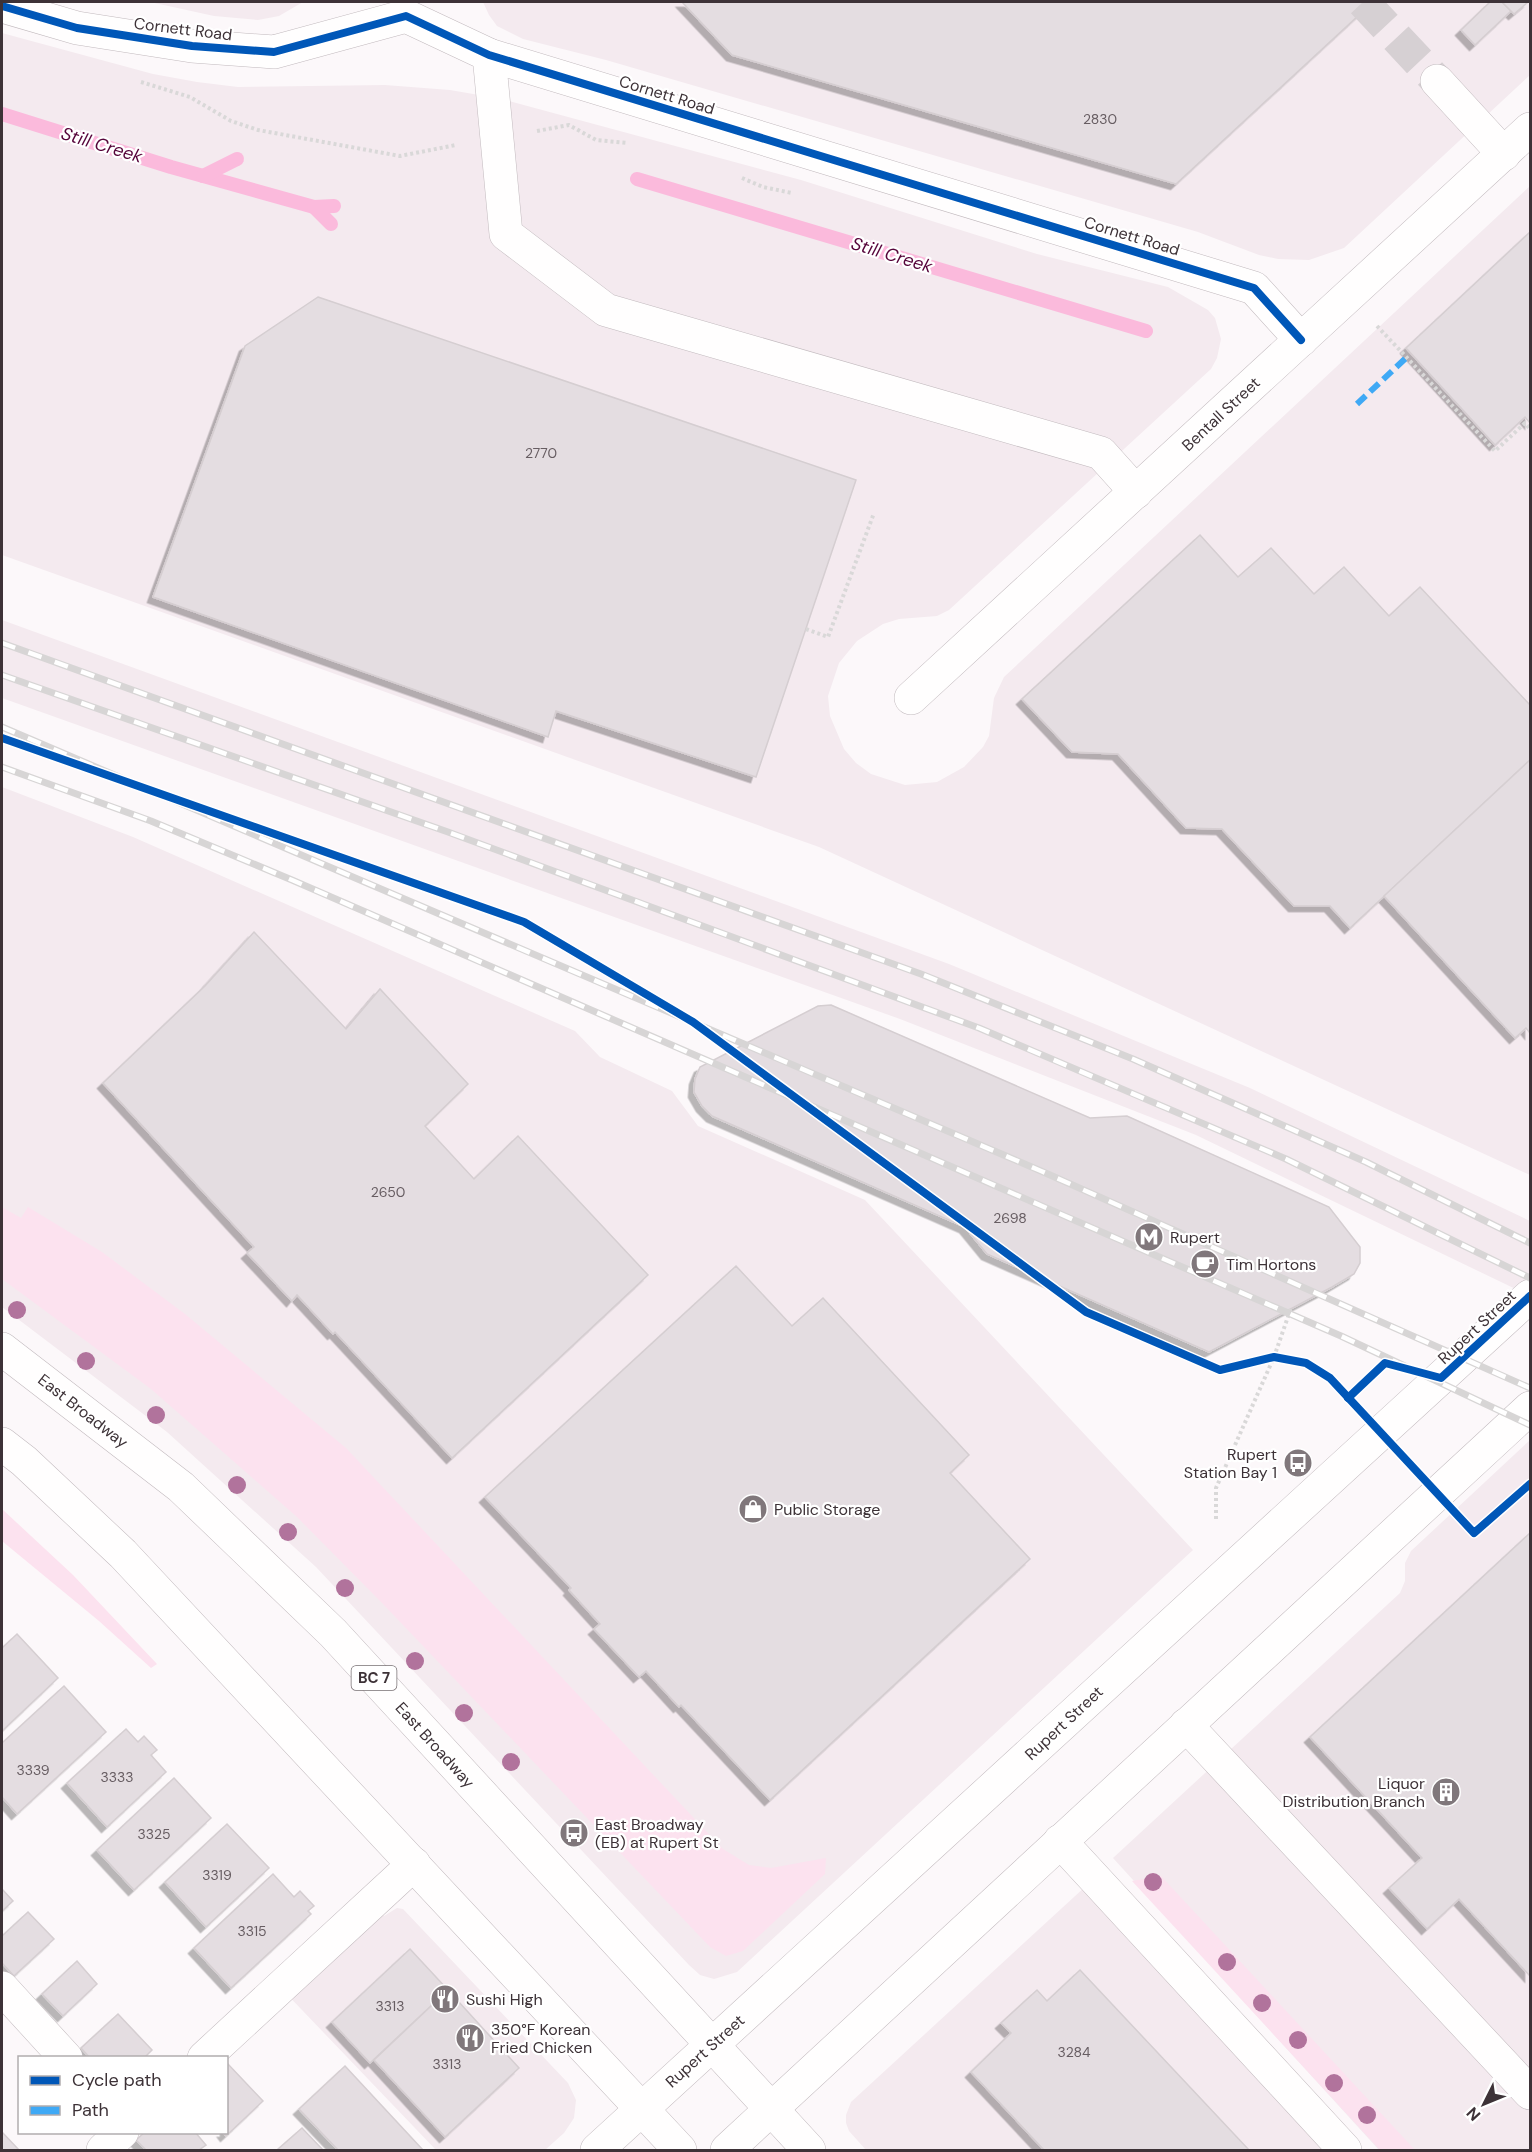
<svg xmlns="http://www.w3.org/2000/svg" width="1532" height="2152" font-family="'DM Sans',sans-serif">
	<defs>
		<filter id="shadow"><feDropShadow dx="-5.5" dy="5.5" stdDeviation="0" flood-color="#0004"/></filter>
	</defs>
	<rect width="100%" height="100%" fill="#fcf8fa"/>
	<!-- built -->
	<g fill="#f4eaef">
		<path d="M150,2H303L279,16L258,20L214,16Z"/>
		<path d="M483,2H1530V75L1344,248L1309,260L1278,259L1259,255L1198,232L606,60L523,39L497,26L489,15Z"/>
		<path d="M2,33L153,74L197,82L238,87L385,85L450,90L502,99L801,180L1037,254L1168,287L1208,310L1215,318L1221,339L1217,358L1211,369L949,610L937,616L899,619L883,624L857,641L839,663L828,696L830,716L844,749L856,763L871,774L905,785L937,782L964,767L983,747L989,736L994,698L1004,677L1530,186V1175L819,847L2,555Z"/>
		<path d="M2,620L949,964L1250,1088L1530,1221V1296L1196,1135L900,1019L2,698Z"/>
		<path d="M2,787L133,837L575,1031L600,1057L672,1091L698,1126L865,1200L1193,1550L737,1972L714,1979L700,1975L689,1965L316,1567L167,1432L2,1307Z"/>
		<path d="M1530,1440V2150H1379L1113,1858L1400,1593L1405,1581V1563L1411,1551Z"/>
		<path d="M1086,1886L1330,2150H866L849,2131L846,2123V2115L851,2102Z"/>
		<path d="M373,1903L384,1916L397,1908L403,1909L568,2083L576,2100L574,2118L564,2133L545,2150H436L280,1987Z"/>
	</g>
	<!-- green -->
	<g fill="#fce2ef">
		<path d="M2,1207L21,1218L28,1207L102,1252L185,1314L346,1448L723,1849L749,1865L771,1868L826,1858L825,1874L743,1951L726,1956L710,1947L383,1604L297,1517L151,1389L2,1279Z"/>
		<path d="M2,1509L73,1575L157,1664L151,1668L99,1621L2,1541Z"/>
		<path d="M1161,1876L1415,2150H1380L1132,1881Z"/>
	</g>
	<g fill="none" stroke-linecap="round" stroke-linejoin="round">
		<!-- stream -->
		<g stroke="#fbbadc" stroke-width="14">
			<path d="M2,114L171,167L314,207L334,206"/>
			<path d="M203,176L237,159"/>
			<path d="M637,179L1146,331"/>
			<path d="M314,207L331,224"/>
		</g>
	</g>
	<!-- building -->
	<g fill="#e4dde1" stroke="#d5ced1" stroke-width="1.5" filter="url(#shadow)">
		<path d="M682,2H1373L1176,184L732,55Z"/>
		<path d="M1490,2H1502L1511,11L1475,45L1461,30Z"/>
		<path d="M1502,2H1528L1514,14Z"/>
		<path d="M1530,232V423L1525,417L1495,445L1406,348Z"/>
		<path d="M318,297L856,480L756,777L556,711L548,737L153,597L245,346Z"/>
		<path d="M1200,535L1238,577L1271,548L1314,594L1344,567L1389,616L1420,587L1530,705V760L1350,928L1330,906H1294L1222,829L1186,828L1118,754L1072,752L1022,699Z"/>
		<path d="M1530,760V1033L1526,1028L1515,1038L1384,896Z"/>
		<path d="M254,932L346,1029L380,989L468,1084L425,1126L474,1179L518,1136L648,1275L452,1458L335,1332L333,1334L297,1295L292,1301L247,1253L254,1247L103,1083L205,986Z"/>
		<path d="M831,1005L1090,1118L1127,1116L1329,1207L1360,1247V1263L1354,1274L1332,1287L1209,1352L987,1254L965,1227L712,1116L702,1106L694,1092L695,1079L700,1067L818,1006Z"/>
		<path d="M736,1266L792,1326L823,1298L969,1455L950,1473L1030,1559L770,1800L681,1705L679,1707L646,1671L639,1677L594,1629L600,1624L569,1590L571,1588L485,1497Z"/>
		<path d="M1530,1533V1976L1459,1899L1427,1929L1389,1888L1422,1858L1310,1737Z"/>
		<path d="M17,1634L58,1678L2,1731V1648Z"/>
		<path d="M64,1686L106,1732L17,1814L2,1797V1743Z"/>
		<path d="M126,1729L138,1742L144,1736L157,1750L151,1755L166,1772L107,1827L67,1783Z"/>
		<path d="M174,1778L211,1818L134,1890L97,1850Z"/>
		<path d="M227,1824L269,1868L206,1927L165,1882Z"/>
		<path d="M273,1874L294,1897L300,1891L314,1906L308,1911L311,1914L231,1988L194,1948Z"/>
		<path d="M2,1889L13,1901L2,1911Z"/>
		<path d="M28,1912L54,1939L14,1976L2,1963V1936Z"/>
		<path d="M410,1949L448,1990L370,2063L332,2022Z"/>
		<path d="M77,1961L97,1984L63,2016L42,1994Z"/>
		<path d="M1080,1970L1249,2150H1044L971,2072L1011,2033L1001,2023L1037,1990L1047,2001Z"/>
		<path d="M448,1990L519,2068L445,2137L374,2060Z"/>
		<path d="M118,2014L152,2050L144,2058H90L81,2048Z"/>
		<path d="M227,2063L263,2101L226,2136L223,2132H226Z"/>
		<path d="M345,2066L423,2150H338L299,2109Z"/>
		<path d="M302,2128L323,2150H277Z"/>
		<path d="M2,2132L19,2150H2Z"/>
		<path d="M145,2132H195L206,2145L199,2150H146L136,2140Z"/>
	</g>
	<g fill="none" stroke-linecap="round" stroke-linejoin="round">
		<!-- minor-tunnel -->
		<path stroke="#d6d0d3" stroke-width="33" stroke-dasharray="33 16" stroke-linecap="butt" d="M1363,2L1437,81"/>
		<!-- minor casing -->
		<g stroke="#c2babe" stroke-width="34">
			<g id="minor">
				<path d="M2,6L77,28L192,46L274,52L406,16L489,55L1254,288L1301,340"/>
				<path d="M489,55L506,234L606,310L1101,453L1136,492"/>
				<path d="M1437,81L1504,154"/>
				<path d="M911,698L1530,129"/>
				<path d="M1186,1725L1530,2093"/>
				<path d="M1060,1841L1345,2150"/>
				<path d="M2,1988L66,2058"/>
				<path d="M204,2058L414,1864"/>
				<path d="M103,2150L122,2132"/>
			</g>
		</g>
		<!-- major casing -->
		<g stroke="#c2babe" stroke-width="34">
			<g id="major">
				<path d="M2,1349L181,1487L333,1633L809,2150"/>
				<path d="M2,1444L24,1461L123,1554L680,2150"/>
				<path d="M597,2150L1530,1296"/>
				<path d="M727,2150L1530,1408"/>
			</g>
		</g>
		<!-- path -->
		<g stroke="#d9d8d8" stroke-width="4" stroke-dasharray="3 3" stroke-linecap="butt">
			<path d="M141,82L190,97L231,121L258,130L400,156L456,145"/>
			<path d="M537,131L569,125L596,140L627,143"/>
			<path d="M742,178L763,187L792,193"/>
			<path d="M1377,326L1495,451L1525,423L1530,429"/>
			<path d="M806,629L828,637L874,513"/>
			<path d="M1216,1519V1488L1274,1357L1291,1308"/>
		</g>
		<!-- minor -->
		<use href="#minor" stroke="#fffefe" stroke-width="33"/>
		<!-- major -->
		<use href="#major" stroke="#fffefe" stroke-width="33"/>
		<!-- rail casing -->
		<g stroke="#d7d5d5" stroke-width="7">
			<g id="rail">
				<path d="M2,643L921,974L1133,1059L1366,1162L1530,1243"/>
				<path d="M2,675L448,832L979,1028L1286,1159L1530,1278"/>
				<path d="M2,727L1041,1171L1530,1388"/>
				<path d="M2,767L151,821L292,880L1341,1336L1530,1425"/>
			</g>
		</g>
		<!-- rail -->
		<use href="#rail" stroke="#fff" stroke-width="4.5" stroke-dasharray="14" stroke-linecap="butt"/>
		<!-- quiet -->
		<path stroke="#3fa9f5" stroke-width="6" stroke-dasharray="12 6" stroke-linecap="butt" d="M1357,404L1407,357"/>
		<!-- cycleway casing -->
		<g stroke="#fff" stroke-width="11">
			<g id="cycleway">
				<path d="M2,6L77,28L192,46L274,52L406,16L489,55L1254,288L1301,340"/>
				<path d="M2,738L524,922L693,1022L1086,1312L1220,1370L1274,1357L1306,1363L1330,1378L1474,1533L1530,1484"/>
				<path d="M1348,1398L1385,1363L1441,1378L1530,1296"/>
			</g>
		</g>
		<!-- cycleway -->
		<use href="#cycleway" stroke="#0057b8" stroke-width="8"/>
	</g>
	<!-- trees -->
	<g fill="#b1739c">
		<circle cx="17" cy="1310" r="9"/>
		<circle cx="86" cy="1361" r="9"/>
		<circle cx="156" cy="1415" r="9"/>
		<circle cx="237" cy="1485" r="9"/>
		<circle cx="288" cy="1532" r="9"/>
		<circle cx="345" cy="1588" r="9"/>
		<circle cx="415" cy="1661" r="9"/>
		<circle cx="464" cy="1713" r="9"/>
		<circle cx="511" cy="1762" r="9"/>
		<circle cx="1153" cy="1882" r="9"/>
		<circle cx="1227" cy="1962" r="9"/>
		<circle cx="1262" cy="2003" r="9"/>
		<circle cx="1298" cy="2040" r="9"/>
		<circle cx="1334" cy="2083" r="9"/>
		<circle cx="1367" cy="2115" r="9"/>
	</g>
	<!-- icons -->
	<defs>
		<g id="metro-disc" transform="scale(1.5)"><circle r="9.5" fill="#80777b" stroke="#fff"/><path d="M-5.5 5V-5H-3L0 0L3-5H5.5V5H3V-.5L0 4L-3-.5V5Z" fill="#fff"/></g>
		<g id="cafe-disc" transform="scale(1.5)"><circle r="9.5" fill="#80777b" stroke="#fff"/><path d="M-5.5-4.5H6V0H3Q3 3.5 0 3.5H-2.5Q-5.5 3.5-5.5 0ZM3-3.2v2h1.7v-2ZM-6 4.5H4V6H-6Z" fill="#fff"/></g>
		<g id="bus-disc" transform="scale(1.5)"><circle r="9.5" fill="#80777b" stroke="#fff"/><path d="M-5-6H5V4H4V6H2V4H-2V6H-4V4H-5ZM-3.5-4V0h7V-4ZM-3.5 1.2v1.5H-2V1.2ZM2 1.2v1.5H3.5V1.2Z" fill="#fff"/></g>
		<g id="shop-disc" transform="scale(1.5)"><circle r="9.5" fill="#80777b" stroke="#fff"/><path d="M-5-2.5h2.3a2.7 3.5 0 0 1 5.4 0H5L5.5 6h-11ZM-1.5-2.5h3a1.5 2.3 0 0 0-3 0Z" fill="#fff"/></g>
		<g id="building-disc" transform="scale(1.5)"><circle r="9.5" fill="#80777b" stroke="#fff"/><path d="M-4-6H4V6H1V3H-1V6H-4ZM-2.5-4.3h1.7v1.8h-1.7ZM.8-4.3h1.7v1.8H.8ZM-2.5-1h1.7V.8h-1.7ZM.8-1h1.7V.8H.8Z" fill="#fff"/></g>
		<g id="restaurant-disc" transform="scale(1.5)"><circle r="9.5" fill="#80777b" stroke="#fff"/><path d="M-5-6h1v4h1v-4h1v4h1v-4h1v5L-1.5 .5V6h-2V.5L-5-1ZM5-6V6H3V1.5H1.5Q1.5-4 5-6Z" fill="#fff"/></g>
	</defs>
	<g fill-rule="evenodd">
		<use href="#metro-disc" x="1149" y="1237"/>
		<use href="#cafe-disc" x="1205" y="1264"/>
		<use href="#bus-disc" x="1298" y="1463"/>
		<use href="#shop-disc" x="753" y="1509"/>
		<use href="#building-disc" x="1446" y="1792"/>
		<use href="#bus-disc" x="574" y="1833"/>
		<use href="#restaurant-disc" x="445" y="1999"/>
		<use href="#restaurant-disc" x="470" y="2038"/>
	</g>
	<g text-anchor="middle" dominant-baseline="central" stroke-width="4.5" stroke-linejoin="round" paint-order="stroke">
		<!-- number labels -->
		<g font-size="14" fill="#675d62">
			<text x="1100" y="119">2830</text>
			<text x="541" y="453">2770</text>
			<text x="388" y="1192">2650</text>
			<text x="1010" y="1218">2698</text>
			<text x="33" y="1770">3339</text>
			<text x="117" y="1777">3333</text>
			<text x="154" y="1834">3325</text>
			<text x="217" y="1875">3319</text>
			<text x="252" y="1931">3315</text>
			<text x="390" y="2006">3313</text>
			<text x="1074" y="2052">3284</text>
			<text x="447" y="2064">3313</text>
		</g>
		<!-- shield labels -->
		<rect fill="#fff" stroke="#777073" stroke-width="1.5" x="351.5" y="1666" width="45" height="24" rx="4.5"/>
		<g font-size="15" font-weight="bold" fill="#3d3237">
			<text x="374" y="1678">BC 7</text>
		</g>
		<!-- street labels -->
		<g font-size="16" fill="#3d3237" stroke="#fff">
			<text transform="translate(183 29) rotate(7)">Cornett Road</text>
			<text transform="translate(667 95) rotate(17)">Cornett Road</text>
			<text transform="translate(1132 236) rotate(17)">Cornett Road</text>
			<text transform="translate(1221 414) rotate(-43)">Bentall Street</text>
			<text transform="translate(1477 1327) rotate(-43)">Rupert Street</text>
			<text transform="translate(83 1411) rotate(38)">East Broadway</text>
			<text transform="translate(1064 1723) rotate(-43)">Rupert Street</text>
			<text transform="translate(435 1745) rotate(48)">East Broadway</text>
			<text transform="translate(705 2051) rotate(-42)">Rupert Street</text>
		</g>
		<!-- poi labels -->
		<g font-size="16" fill="#3d3237" stroke="#fff" text-anchor="start">
			<text x="1170" y="1237">Rupert</text>
			<text x="1226" y="1264">Tim Hortons</text>
			<text x="1277" y="1454" text-anchor="end">Rupert<tspan x="1277" dy="18">Station Bay 1</tspan></text>
			<text x="774" y="1509">Public Storage</text>
			<text x="1425" y="1783" text-anchor="end">Liquor<tspan x="1425" dy="18">Distribution Branch</tspan></text>
			<text x="595" y="1824">East Broadway<tspan x="595" dy="18">(EB) at Rupert St</tspan></text>
			<text x="466" y="1999">Sushi High</text>
			<text x="491" y="2029">350°F Korean<tspan x="491" dy="18">Fried Chicken</tspan></text>
		</g>
		<!-- water labels -->
		<g font-size="18" font-style="italic" fill="#56043a" stroke="#fff">
			<text transform="translate(102 145) rotate(17)">Still Creek</text>
			<text transform="translate(892 255) rotate(17)">Still Creek</text>
		</g>
	</g>
	<!-- border -->
	<rect width="1532" height="2152" fill="none" stroke="#3d3237" stroke-width="6"/>
	<!-- legend -->
	<rect x="18" y="2056" width="210" height="78" fill="#ffffff" stroke="#b1adaf" stroke-width="1.5"/>
	<rect x="30" y="2076" width="30" height="9" fill="#0057b8" stroke="#b1adaf" stroke-width="1.5"/>
	<text x="72" y="2086" font-size="18" fill="#3d3237">Cycle path</text>
	<rect x="30" y="2106" width="30" height="9" fill="#3fa9f5" stroke="#b1adaf" stroke-width="1.5"/>
	<text x="72" y="2116" font-size="18" fill="#3d3237">Path</text>
	<!-- north arrow -->
	<g transform="translate(1484 2104) rotate(227)" stroke="#ffffff" stroke-width="4.5" paint-order="stroke">
	<path d="M0-4.5L10 22L0 15L-10 22Z" fill="#3d3237"/>
	<text y="-9" font-size="16" font-weight="bold" text-anchor="middle" fill="#3d3237">N</text>
	</g>
</svg>
